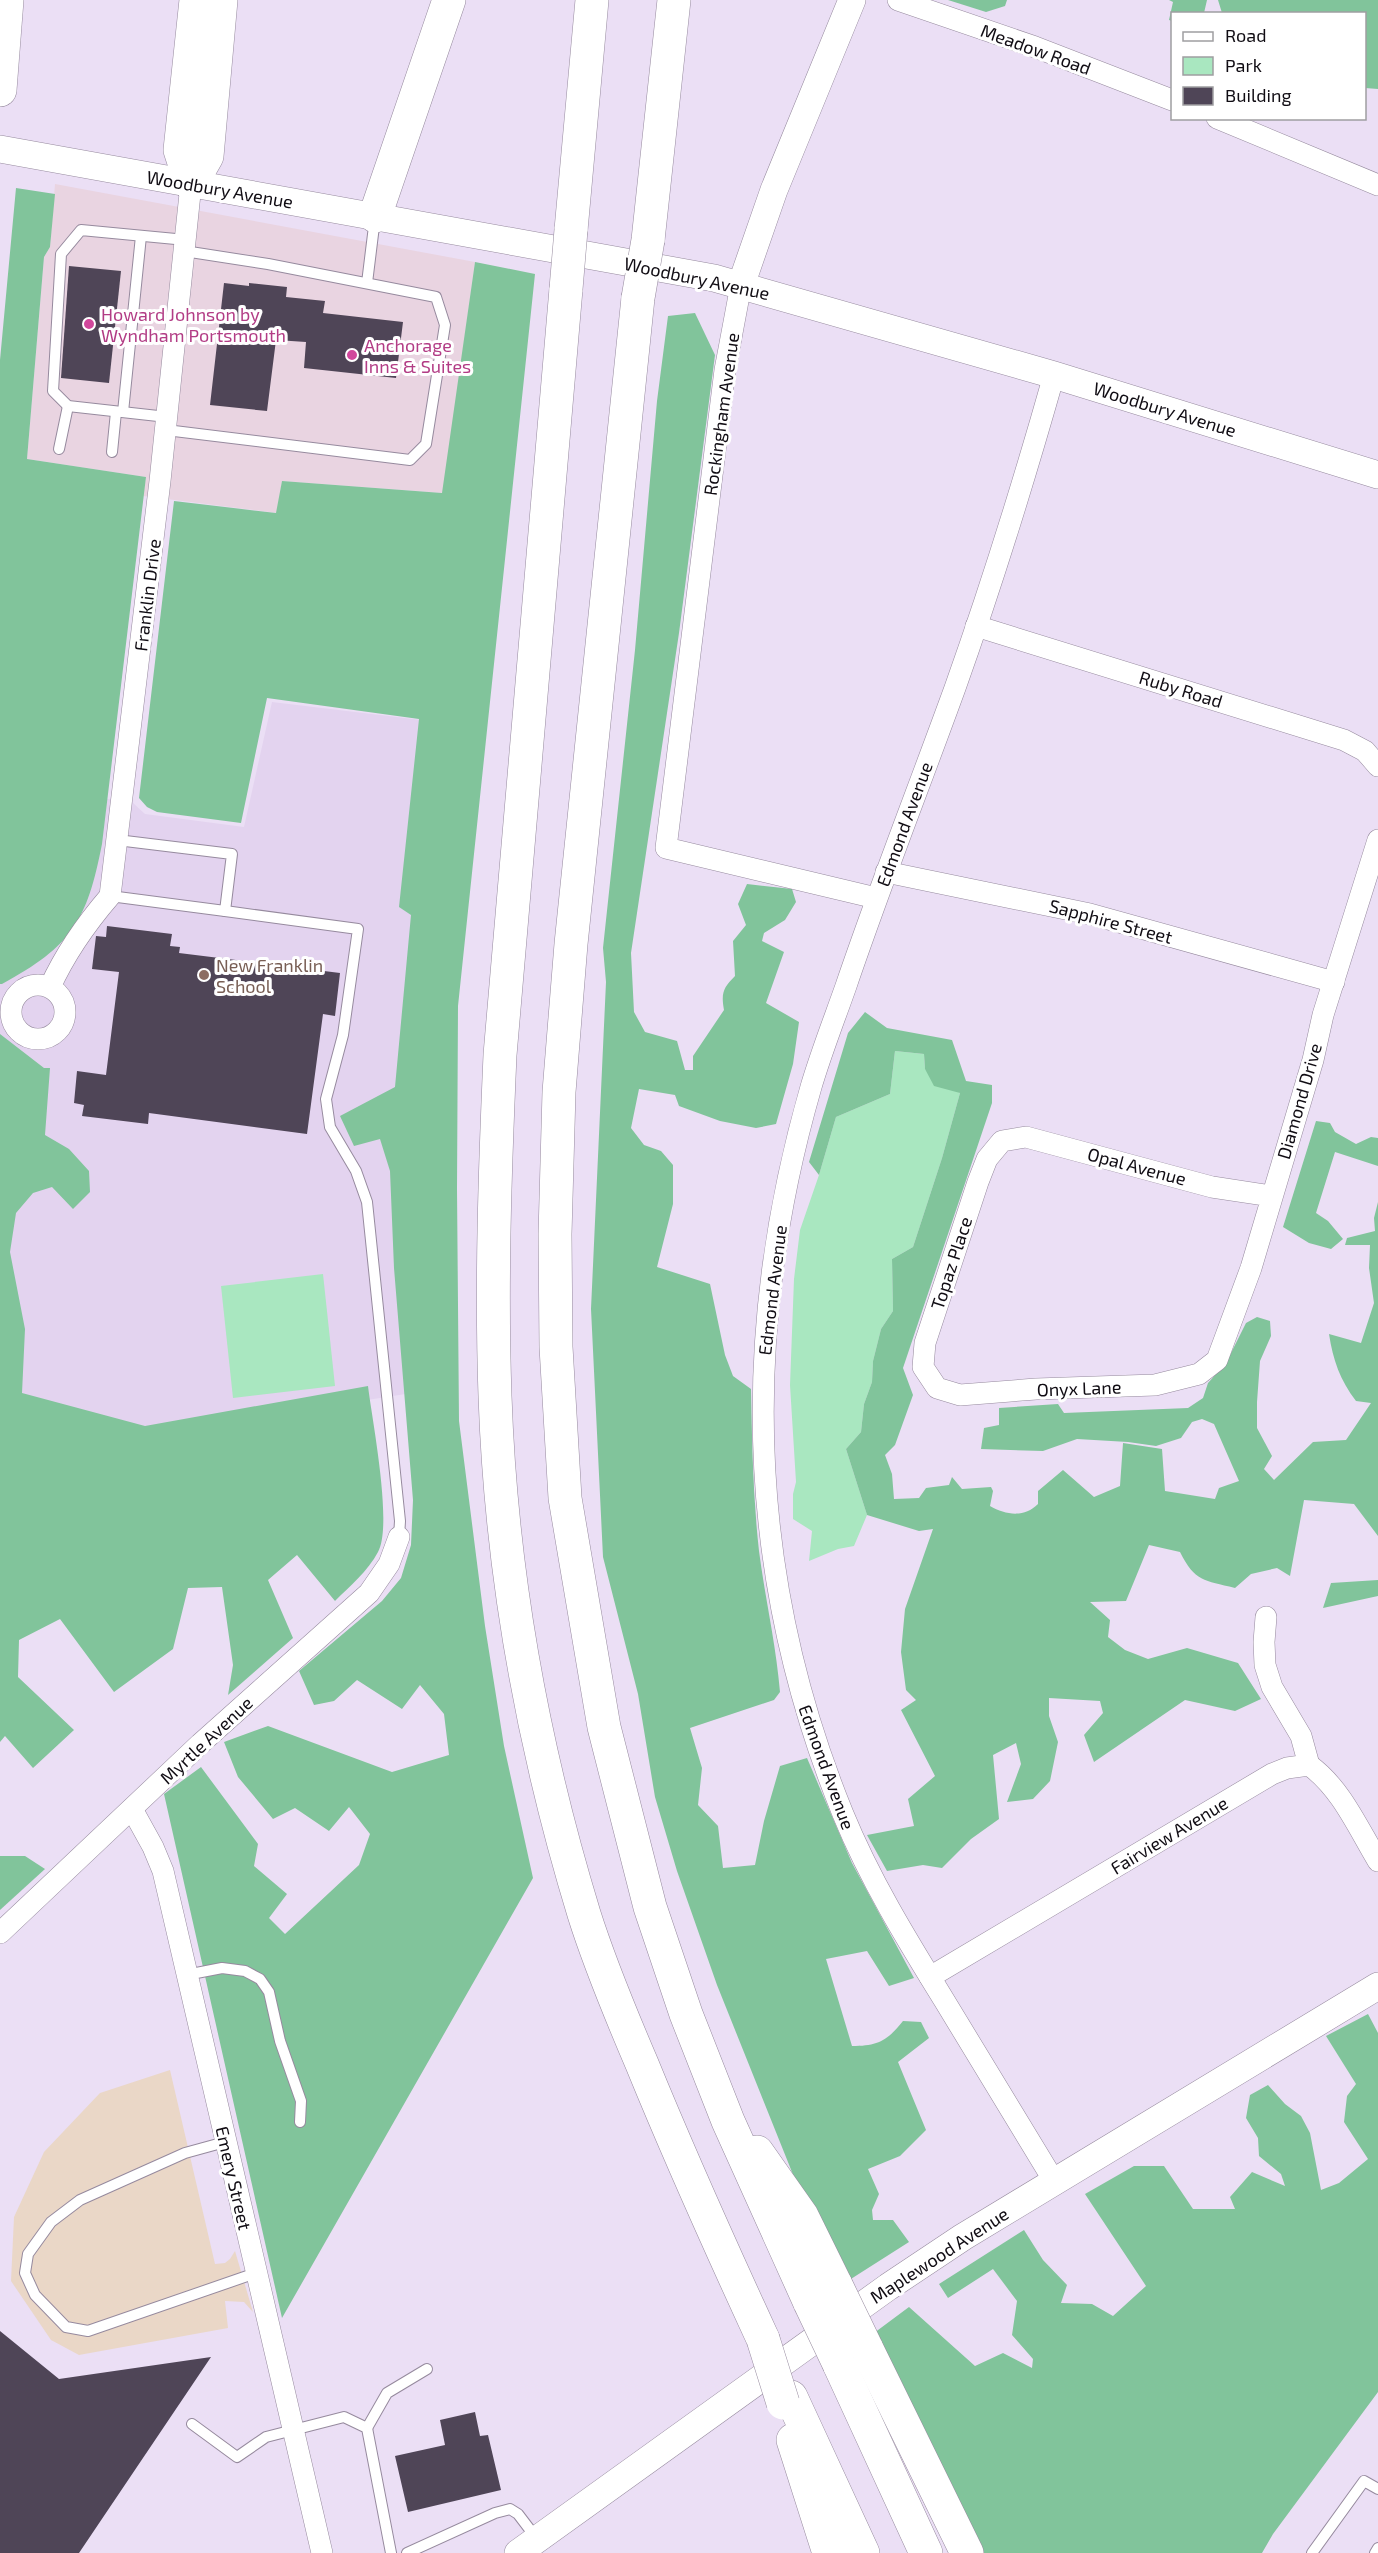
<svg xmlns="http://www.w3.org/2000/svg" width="1378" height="2553" font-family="'Exo 2',sans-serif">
	<rect width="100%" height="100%" fill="#ebdff5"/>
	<!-- commercial -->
	<path fill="#e9d4e1" d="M55,184L475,262L443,493L282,481L277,513L143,496L146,477L27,459L44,257L50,247Z"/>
	<!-- industrial -->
	<path fill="#ead7c7" d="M170,2070L215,2264L225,2263L230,2259L235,2251L253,2312L244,2302L225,2301L228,2328L79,2355L51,2340L11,2281L14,2217L44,2152L100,2093Z"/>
	<!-- built -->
	<path fill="#e3d3ef" d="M272,702L430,721L431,1390L151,1434L0,1399V786L132,802L145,814L244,827Z"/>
	<!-- green -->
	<g fill="#a9e7c0">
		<path d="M895,1051L924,1054L925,1069L960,1093L942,1158L913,1247L892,1259L893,1311L881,1329L873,1361L872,1382L864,1404L861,1432L846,1449L867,1515L854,1546L838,1549L809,1561L812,1531L793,1519V1494L796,1482L790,1385L794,1279L800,1230L819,1175L836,1117L890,1094Z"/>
		<path d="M323,1274L335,1386L233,1398L221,1286Z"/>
	</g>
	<!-- forest -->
	<g fill="#81c49b">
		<path d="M948,0H1007L1005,6L986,12Z"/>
		<path d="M1169,0H1207L1204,13L1172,14V21L1169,20L1173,2Z"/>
		<path d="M1218,0H1378V89L1365,88L1364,14L1282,12L1281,14L1222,13Z"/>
		<path d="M16,188L55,194L50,247L44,257L27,459L146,477L102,844C87,921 72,946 2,984H0V360Z"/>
		<path d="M475,262L535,274L458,1006L457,1189L459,1421L485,1626L504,1746L533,1878L282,2318L164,1794L201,1767L258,1844L254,1866L287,1894L269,1918L285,1934L359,1865L370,1834L349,1807L329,1831L295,1808L273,1819L238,1777L224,1742L268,1726L392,1772L449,1755L444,1714L420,1685L402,1709L357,1680L334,1701L314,1705L299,1671L382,1601L401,1578L411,1545L413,1500L394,1268L390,1171L380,1139L354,1146L340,1116L395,1087L411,915L399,907L419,719L267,698L241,823L157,812L147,807L139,798L174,501L276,513L282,481L442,493Z"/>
		<path d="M695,313L715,355L679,633L631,953L634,1012L645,1032L677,1041L685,1070H693V1056L724,1010C721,993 723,988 735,976L733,941L746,925L738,904L747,884L792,889L796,902L785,920L764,933L762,941L784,952L766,1003L799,1022L793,1064L776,1124L756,1128L720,1121L679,1106L675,1095L639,1089L631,1128L644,1145L661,1151L673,1165V1204L657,1267L710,1284L725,1355L733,1376L751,1389C752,1443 753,1497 759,1551C765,1598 776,1644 780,1692L774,1700L690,1728L702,1768L698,1805L718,1826L723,1868L755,1865L764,1821L780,1766L807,1758L852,1863L914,1978L889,1986L867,1951L826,1959L852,2046C878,2046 887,2041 903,2021L921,2022L929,2038L898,2062L926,2130L900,2156L868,2169L879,2194L872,2210L873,2220H893L909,2242L843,2284L802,2197L717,1985L677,1871L655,1797L638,1694L603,1557L591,1309L606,982L603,948L635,650L657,401L668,316Z"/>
		<path d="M865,1012L887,1028L952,1040L966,1081L992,1085V1103L903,1368L913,1395L895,1445L885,1455L892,1474L894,1499L919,1498L926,1488L949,1485L952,1477L962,1489L991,1487L993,1491L990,1506C1006,1515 1024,1518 1038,1504V1491L1063,1470L1094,1497L1120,1486L1123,1443L1162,1449L1165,1491L1215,1499L1219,1488L1239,1481L1214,1424L1202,1419L1192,1422L1181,1438L1156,1446L1128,1442L1077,1439L1043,1451L981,1449L984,1428L999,1425V1408L1058,1404L1064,1413L1188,1408L1203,1398L1208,1383L1226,1363L1246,1323L1257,1317L1270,1321L1271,1336L1260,1361L1257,1402V1428L1272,1456L1264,1469L1274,1480L1313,1442L1346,1440L1371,1403L1356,1401C1340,1380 1333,1360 1329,1334L1361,1343L1374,1303L1369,1268L1370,1245H1345L1347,1238L1375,1231L1374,1218L1378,1202V1536L1354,1504L1304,1500L1290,1576L1277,1568L1251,1574L1235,1588C1204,1580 1195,1582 1180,1552L1149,1545L1126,1601L1090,1602L1110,1620L1108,1637L1125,1650L1148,1659L1187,1648L1238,1663L1261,1699L1235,1711L1185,1700L1094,1762L1084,1735L1103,1713L1100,1701L1049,1698V1716L1058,1742L1050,1781L1033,1799L1007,1802L1021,1764L1016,1743L993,1755L999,1819L971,1839L942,1868L923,1865L887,1871L867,1835L914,1826L908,1799L935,1776L901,1710L916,1700L906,1690L901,1652L905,1609L933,1529L919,1531L867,1515L846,1449L861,1432L864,1404L872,1382L873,1361L881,1329L893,1311L892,1259L913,1247L942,1158L960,1093L934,1086L925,1069L924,1054L895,1051L890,1094L836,1117L819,1175L809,1162L848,1033Z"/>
		<path d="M0,1034L44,1068H50L45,1135L69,1149L89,1171L90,1192L73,1209L52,1187L33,1193L16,1213L10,1252L25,1329L22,1393L145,1426L368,1386C372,1420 393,1525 378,1552C368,1571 350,1586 335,1601L297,1555L268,1580L293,1638L228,1695L233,1665L222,1587L188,1588L173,1649L114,1692L60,1619L19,1640L18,1677L74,1730L33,1768L5,1736L0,1742Z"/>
		<path d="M1316,1121L1330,1123L1335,1132L1356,1144L1371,1137L1378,1138V1166L1335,1152L1316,1213L1328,1221L1343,1239L1331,1249L1309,1243L1283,1227Z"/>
		<path d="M1378,1580V1596L1323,1608L1331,1583Z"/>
		<path d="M0,1856H25L45,1869L0,1910Z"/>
		<path d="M1368,2014L1378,2033V2392L1273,2534L1262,2553H978L870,2336L909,2307L975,2366L1003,2353L1032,2368L1033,2359L1012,2335L1017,2301L993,2269L948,2298L939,2284L1024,2230L1043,2260L1067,2285L1061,2303L1092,2304L1113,2316L1146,2286L1085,2194L1134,2166H1164L1193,2209H1235L1230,2197L1252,2172L1285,2186L1281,2174L1259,2156L1258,2138L1246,2118L1250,2095L1268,2085L1285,2104L1301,2116L1310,2133L1321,2190L1339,2183L1368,2159L1344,2122L1347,2096L1356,2084L1326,2036Z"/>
	</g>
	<!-- building -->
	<g fill="#4f4557">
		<path d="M69,266L121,271L109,383L61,378Z"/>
		<path d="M224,283L249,286V283L287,287L286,297L325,301L323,313L403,322L396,378L304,368L306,342L276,340L267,411L210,405Z"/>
		<path d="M107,926L172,934L170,946L180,947L179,953L340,973L335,1016L323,1014L307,1134L149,1113L148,1124L82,1116L84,1105L74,1103L77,1071L106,1075L119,972L92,969L96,936L106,937Z"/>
		<path d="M0,2331L59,2379L211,2357L79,2553H0Z"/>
		<path d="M475,2412L480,2436L488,2435L501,2490L408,2512L395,2456L445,2445L440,2420Z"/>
	</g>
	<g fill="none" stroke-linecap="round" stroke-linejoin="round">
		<!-- service casing -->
		<g stroke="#968a9e" stroke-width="12">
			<g id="service">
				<path d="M367,283L375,218"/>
				<path d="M123,412L141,236"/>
				<path d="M167,417L68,406L53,391L61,254L81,230L186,240"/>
				<path d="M166,430L410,460L426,444L445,325L436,297L268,264L184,251"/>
				<path d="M59,449L68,406"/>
				<path d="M112,452L116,412"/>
				<path d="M110,896L225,911L232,854L117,840"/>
				<path d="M225,911L358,929L343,1035L326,1099L330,1127L356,1171L367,1202L400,1521L399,1537"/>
				<path d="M186,1975L222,1968L245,1971L260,1979L269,1992L280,2041L301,2101L300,2122"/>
				<path d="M225,2142L185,2153L80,2200L51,2222L28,2254L25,2273L35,2295L66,2327L88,2331L256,2273"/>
				<path d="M192,2424L237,2457L266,2437L344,2417L367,2428L391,2553"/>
				<path d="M367,2428L387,2393L427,2369"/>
				<path d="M407,2553L495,2513L510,2509L518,2514L537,2539"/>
				<path d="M1312,2553L1364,2481L1378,2489"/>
				<path d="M1375,2553L1378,2548"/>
			</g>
		</g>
		<!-- minor casing -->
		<g stroke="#968a9e" stroke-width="22">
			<g id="minor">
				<path d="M898,0L1035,47L1172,100"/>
				<path d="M1217,118L1378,185"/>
				<path d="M741,285L725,370L666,848L876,898"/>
				<path d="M1054,375C1024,481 992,584 955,688C919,787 880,886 846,986C834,1020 821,1053 811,1087C740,1333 746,1576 843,1814C870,1880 907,1940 944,2000C981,2061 1018,2121 1054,2181"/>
				<path d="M976,626L1344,740L1365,751L1378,766"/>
				<path d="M886,872L1090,914L1334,982"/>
				<circle cx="38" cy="1012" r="27"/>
				<path d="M50,987C66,952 85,925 110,896L160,481L191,184"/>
				<path d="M1272,1196L1212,1187L1026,1137L1002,1141L987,1159L978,1182L925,1343L923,1367L937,1388L960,1395L1036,1389L1155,1385L1199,1374L1217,1360L1251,1268L1313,1060L1323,1015L1378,840"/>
				<path d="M1266,1617L1264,1642L1265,1665L1272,1687L1301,1736L1309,1765"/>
				<path d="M132,1809L153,1847L163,1871L322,2553"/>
				<path d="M0,1933L200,1744L369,1593L389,1564L399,1537"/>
				<path d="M930,1977L1272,1774L1287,1768L1309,1765C1341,1788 1358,1828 1378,1861"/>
			</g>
		</g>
		<!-- tertiary casing -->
		<g stroke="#968a9e" stroke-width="28">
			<g id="tertiary">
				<path d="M0,149L714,278L1054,375L1378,475"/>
				<path d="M741,285L774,190L852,0"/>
				<path d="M518,2553L888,2287L963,2237L1378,1986"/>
			</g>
		</g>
		<!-- primary casing -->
		<g stroke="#968a9e" stroke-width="34">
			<g id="primary">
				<path d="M0,90L7,0"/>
				<path d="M191,184L207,156L221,0"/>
				<path d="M191,184L180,150L196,0"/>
			</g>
		</g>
		<!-- motorway casing -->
		<g stroke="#968a9e" stroke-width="34">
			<g id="motorway">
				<path d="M375,216L449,0"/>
				<path d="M571,230L592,0"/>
				<path d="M648,240L674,0"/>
				<path d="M566,289L500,1055C495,1169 491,1282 495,1396C501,1571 533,1747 584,1914C600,1965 621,2015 642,2064C680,2157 721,2248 763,2339"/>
				<path d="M638,298L571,944L559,1092L555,1234L556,1347L565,1498L604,1727L650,1907L686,2014L728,2121L810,2303"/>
				<path d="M757,2152L802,2216L836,2285"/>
				<path d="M866,2347L967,2553"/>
				<path d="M839,2364L926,2553"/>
				<path d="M791,2397L863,2553"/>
				<path d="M793,2440L829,2553"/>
			</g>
		</g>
		<!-- service -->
		<use href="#service" stroke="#fff" stroke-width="10"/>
		<!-- minor -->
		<use href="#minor" stroke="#fff" stroke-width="21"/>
		<!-- tertiary -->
		<use href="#tertiary" stroke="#fff" stroke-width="27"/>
		<!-- primary -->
		<use href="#primary" stroke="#fff" stroke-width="33"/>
		<!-- motorway -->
		<use href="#motorway" stroke="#fff" stroke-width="33"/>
		<!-- motorway-bridge casing -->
		<g stroke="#968a9e" stroke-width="34" stroke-linecap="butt">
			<g id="motorway-bridge">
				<path d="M566,289L571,230"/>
				<path d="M638,298L648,240"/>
				<path d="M836,2285L866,2347"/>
				<path d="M810,2303L839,2364"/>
				<path d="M763,2339L783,2403"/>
			</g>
		</g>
		<!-- motorway-bridge -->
		<use href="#motorway-bridge" stroke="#fff" stroke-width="33"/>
	</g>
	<!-- markers -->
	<g fill="#d1479c" stroke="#fff" stroke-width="2">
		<circle cx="89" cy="324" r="6"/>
		<circle cx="352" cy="355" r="6"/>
	</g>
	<circle fill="#8d6e63" stroke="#fff" stroke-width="2" cx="204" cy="975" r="6"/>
	<g text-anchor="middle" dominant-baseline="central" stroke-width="6" stroke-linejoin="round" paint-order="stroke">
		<!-- street labels -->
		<g font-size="18" fill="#100c13" stroke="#fff">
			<text transform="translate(1036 49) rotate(20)">Meadow Road</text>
			<text transform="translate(220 189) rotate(10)">Woodbury Avenue</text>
			<text transform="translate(697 278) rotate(12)">Woodbury Avenue</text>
			<text transform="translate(1165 409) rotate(17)">Woodbury Avenue</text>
			<text transform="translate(721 414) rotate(-82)">Rockingham Avenue</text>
			<text transform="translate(147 595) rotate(-83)">Franklin Drive</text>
			<text transform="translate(1181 689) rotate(17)">Ruby Road</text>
			<text transform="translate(904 824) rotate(-70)">Edmond Avenue</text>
			<text transform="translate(1111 921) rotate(15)">Sapphire Street</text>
			<text transform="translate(1299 1101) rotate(-74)">Diamond Drive</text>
			<text transform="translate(1137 1166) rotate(15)">Opal Avenue</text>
			<text transform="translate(951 1263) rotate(-72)">Topaz Place</text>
			<text transform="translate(772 1290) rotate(-83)">Edmond Avenue</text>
			<text transform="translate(1079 1388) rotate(-2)">Onyx Lane</text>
			<text transform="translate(206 1740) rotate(-43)">Myrtle Avenue</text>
			<text transform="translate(827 1767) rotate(70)">Edmond Avenue</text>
			<text transform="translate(1169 1835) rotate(-31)">Fairview Avenue</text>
			<text transform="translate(234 2178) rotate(77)">Emery Street</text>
			<text transform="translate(939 2255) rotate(-33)">Maplewood Avenue</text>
		</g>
		<!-- hotel labels -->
		<g font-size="18" fill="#b23c85" stroke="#fff" text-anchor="start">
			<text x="101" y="314">Howard Johnson by<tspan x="101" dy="21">Wyndham Portsmouth</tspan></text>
			<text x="364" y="345">Anchorage<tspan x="364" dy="21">Inns &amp; Suites</tspan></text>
		</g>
		<!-- education labels -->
		<g font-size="18" fill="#785e54" stroke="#fff" text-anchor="start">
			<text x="216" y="965">New Franklin<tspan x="216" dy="21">School</tspan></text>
		</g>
	</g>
	<!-- legend -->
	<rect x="1171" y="12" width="195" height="108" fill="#ffffff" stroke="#9f9ea1" stroke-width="1.5"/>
	<rect x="1183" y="32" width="30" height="9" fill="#ffffff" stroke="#9f9ea1" stroke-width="1.5"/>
	<text x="1225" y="42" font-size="18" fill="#100c13">Road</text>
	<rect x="1183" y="57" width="30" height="18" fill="#a9e7c0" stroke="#9f9ea1" stroke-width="1.5"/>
	<text x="1225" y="72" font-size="18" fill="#100c13">Park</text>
	<rect x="1183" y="87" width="30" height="18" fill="#4f4557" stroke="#9f9ea1" stroke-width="1.5"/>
	<text x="1225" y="102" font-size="18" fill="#100c13">Building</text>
</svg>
